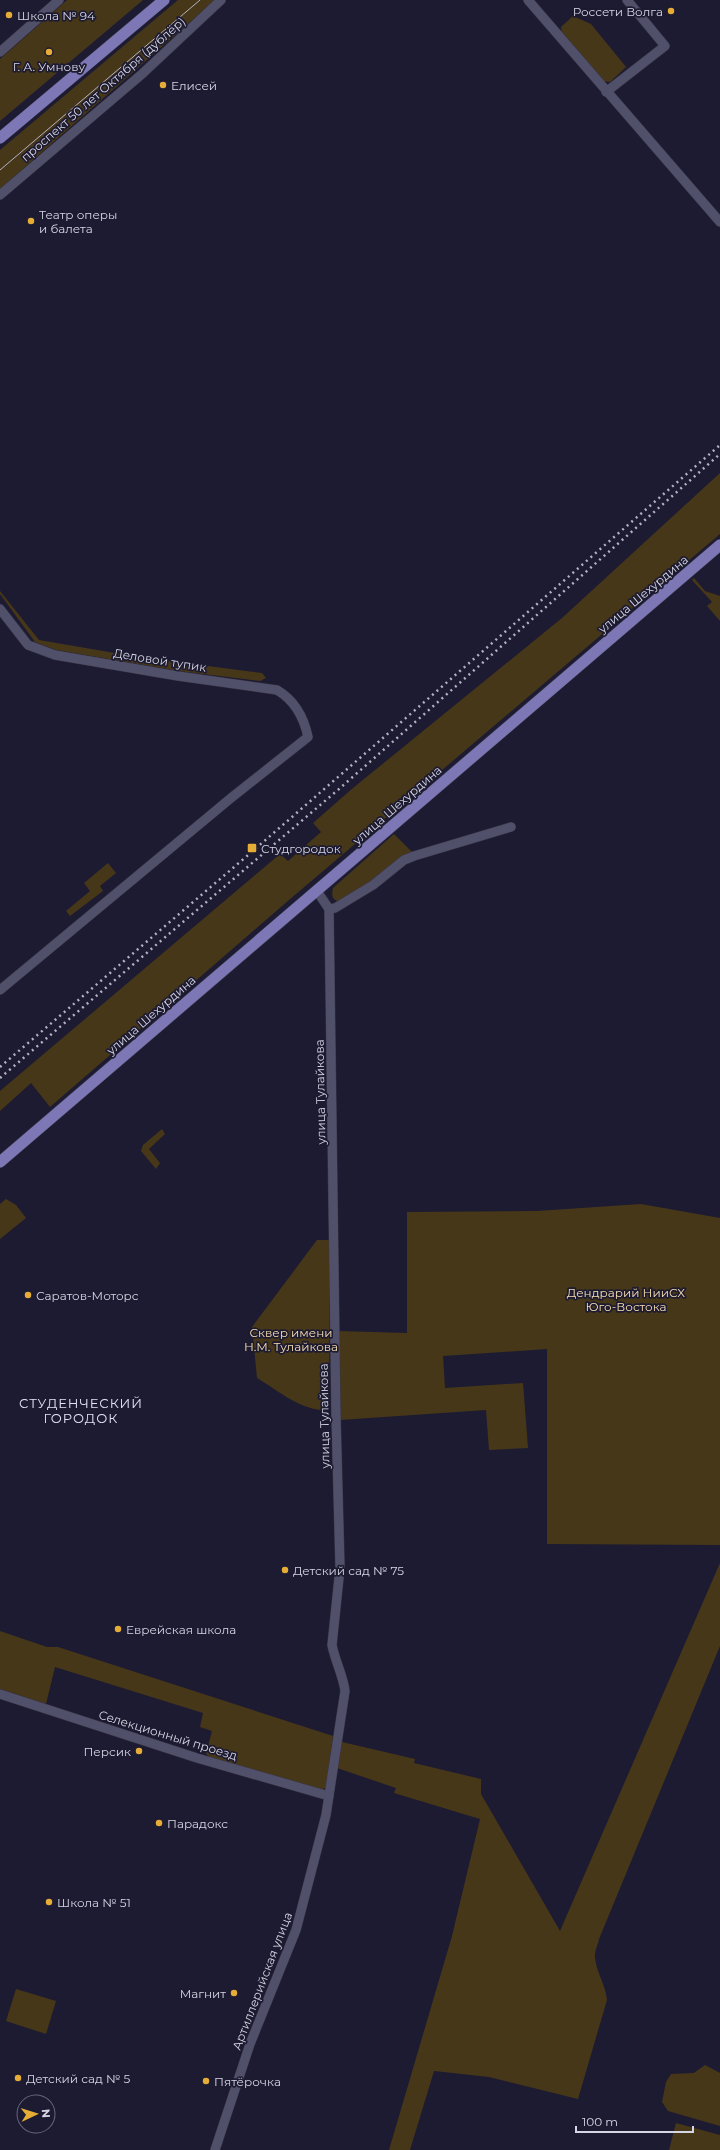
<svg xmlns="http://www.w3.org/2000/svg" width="720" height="2150" font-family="Montserrat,sans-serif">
	<rect width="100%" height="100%" fill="#1d1b31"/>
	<!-- green -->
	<g fill="#473719">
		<path d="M67,0H143L0,121V59Z"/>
		<path d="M178,0H215L0,189V150Z"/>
		<path d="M573,16L591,24L626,67L610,82L603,81L562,34L561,27Z"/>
		<path d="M720,473V534L289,900L50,1107L31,1083L0,1111V1091L280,854L288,861L321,832L313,823L353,788L562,618Z"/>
		<path d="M694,578L705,591L720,596V621L707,606L712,602L692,580Z"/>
		<path d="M0,591L39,640L138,657L262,673L266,678L260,681L179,671L56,650L35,642L0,594Z"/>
		<path d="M394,834L413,853C390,870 365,894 337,901C331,898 332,894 333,888Z"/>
		<path d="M108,863L116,873L100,886L103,891L70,916L66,911L90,891L84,883Z"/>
		<path d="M162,1129L165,1134L149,1149L160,1163L156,1169L141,1151L143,1145Z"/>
		<path d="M6,1199L16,1205L26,1218L0,1239V1204Z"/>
		<path d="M641,1204L720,1218V1545L547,1544V1349L443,1356L445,1388L523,1383L528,1448L489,1450L486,1410L340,1420L337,1331L407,1333V1212L537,1211Z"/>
		<path d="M317,1240H330L329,1410C302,1412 279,1391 257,1378L252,1327Z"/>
		<path d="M720,1563V1646L599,1939C598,1945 594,1952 595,1958C597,1974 605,1983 607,2000L578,2099L489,2077L434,2071L410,2150H389L452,1936L480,1819L394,1793L396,1788L337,1768L342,1742L415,1759L414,1763L481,1779V1794L560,1931Z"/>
		<path d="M0,1631L47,1647H58L333,1736L326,1788L320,1790L210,1757L206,1754L212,1731L200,1727L203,1713L55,1667L46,1704L0,1689Z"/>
		<path d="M16,1989L56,2001L46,2034L6,2021Z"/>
		<path d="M705,2065L720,2073V2126L668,2111L662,2102L666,2082L671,2074L694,2073Z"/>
		<path d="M676,2123L720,2135V2150H669Z"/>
	</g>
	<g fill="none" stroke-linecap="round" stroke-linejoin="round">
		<!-- minor casing -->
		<g stroke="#393749" stroke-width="10">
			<g id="minor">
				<path d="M528,0L720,222"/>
				<path d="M0,52L59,0"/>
				<path d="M606,92L665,46L627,0"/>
				<path d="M0,195L142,74L221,0"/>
				<path d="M0,609L28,645L55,655L178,676L277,690C294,700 304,718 308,737L231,798L0,990"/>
				<path d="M329,909L335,908L373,885L404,860L414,856L511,827"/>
				<path d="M0,1694L197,1758L329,1796"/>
				<path d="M215,2150L250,2044L296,1930L326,1815L345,1691C343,1675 335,1661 332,1645L340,1568L336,1416L329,909L317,891"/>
			</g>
		</g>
		<!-- primary casing -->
		<g stroke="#393749" stroke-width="12">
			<g id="primary">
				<path d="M0,138L164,0"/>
				<path d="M0,1162L720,545"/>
			</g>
		</g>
		<!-- minor -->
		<use href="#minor" stroke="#51506a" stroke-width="9"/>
		<!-- primary -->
		<use href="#primary" stroke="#7d78b5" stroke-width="11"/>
		<!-- tram -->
		<path stroke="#b2b2c2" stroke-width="1" d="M0,170L200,0"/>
		<!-- rail -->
		<g stroke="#b2b2c2" stroke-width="2.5" stroke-dasharray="2 4" stroke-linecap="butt">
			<path d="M0,1067L254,850L720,445"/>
			<path d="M0,1078L339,789L720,454"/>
		</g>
	</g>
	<!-- markers -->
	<g fill="#e5ad36" stroke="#1d1b31" stroke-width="1.5">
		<circle cx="671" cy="11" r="4"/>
		<circle cx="9" cy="15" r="4"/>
		<circle cx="49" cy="52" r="4"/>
		<circle cx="163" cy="85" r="4"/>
		<circle cx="31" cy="221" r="4"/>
		<rect x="247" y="843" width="10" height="10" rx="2"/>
		<circle cx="28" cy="1295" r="4"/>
		<circle cx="285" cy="1570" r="4"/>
		<circle cx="118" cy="1629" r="4"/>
		<circle cx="139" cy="1751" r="4"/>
		<circle cx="159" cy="1823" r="4"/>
		<circle cx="49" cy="1902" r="4"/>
		<circle cx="234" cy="1993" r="4"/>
		<circle cx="18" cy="2078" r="4"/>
		<circle cx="206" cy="2081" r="4"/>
	</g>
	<g text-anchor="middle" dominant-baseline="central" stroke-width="3.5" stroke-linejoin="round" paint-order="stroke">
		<!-- poi labels -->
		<g font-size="12" fill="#d5d5e4" stroke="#1d1b31" text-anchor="start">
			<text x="663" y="11" text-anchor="end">Россети Волга</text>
			<text x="17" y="15">Школа № 94</text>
			<text x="49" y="66" text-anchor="middle">Г. А. Умнову</text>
			<text x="171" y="85">Елисей</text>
			<text x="39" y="214">Театр оперы<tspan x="39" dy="14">и балета</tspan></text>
			<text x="261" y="848">Студгородок</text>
			<text x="36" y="1295">Саратов-Моторс</text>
			<text x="293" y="1570">Детский сад № 75</text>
			<text x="126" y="1629">Еврейская школа</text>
			<text x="131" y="1751" text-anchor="end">Персик</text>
			<text x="167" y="1823">Парадокс</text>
			<text x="57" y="1902">Школа № 51</text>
			<text x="226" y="1993" text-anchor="end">Магнит</text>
			<text x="26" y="2078">Детский сад № 5</text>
			<text x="214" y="2081">Пятёрочка</text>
		</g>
		<!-- street labels -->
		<g font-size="12" fill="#d5d5e4" stroke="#1d1b31">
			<text transform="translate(103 89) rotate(-41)">проспект 50 лет Октября (дублёр)</text>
			<text transform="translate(643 594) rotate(-40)">улица Шехурдина</text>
			<text transform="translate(160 660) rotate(9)">Деловой тупик</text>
			<text transform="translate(397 805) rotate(-41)">улица Шехурдина</text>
			<text transform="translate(151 1015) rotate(-41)">улица Шехурдина</text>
			<text transform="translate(320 1092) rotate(-91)">улица Тулайкова</text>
			<text transform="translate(324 1416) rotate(-91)">улица Тулайкова</text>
			<text transform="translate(168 1735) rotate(17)">Селекционный проезд</text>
			<text transform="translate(262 1981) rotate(-69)">Артиллерийская улица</text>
		</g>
		<!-- park labels -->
		<g font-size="12" fill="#f9dfb1" stroke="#1d1b31">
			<text x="626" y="1292">Дендрарий НииСХ<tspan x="626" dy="14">Юго-Востока</tspan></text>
			<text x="291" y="1332">Сквер имени<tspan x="291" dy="14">Н.М. Тулайкова</tspan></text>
		</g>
		<!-- neighbourhood labels -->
		<g font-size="13" letter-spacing="1" fill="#e1e1fa" stroke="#1d1b31">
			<text x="81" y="1403">СТУДЕНЧЕСКИЙ<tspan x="81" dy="15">ГОРОДОК</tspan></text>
		</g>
	</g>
	<!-- north arrow -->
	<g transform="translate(36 2114) rotate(86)"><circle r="19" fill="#1d1b31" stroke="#676579"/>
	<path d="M0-3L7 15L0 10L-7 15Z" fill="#e5ad36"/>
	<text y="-6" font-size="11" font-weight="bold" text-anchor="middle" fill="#d5d5e4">N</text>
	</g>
	<!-- scale -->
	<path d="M576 2126v6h117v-6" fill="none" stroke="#d5d5e4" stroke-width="2"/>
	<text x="582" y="2126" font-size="12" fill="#d5d5e4" stroke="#1d1b31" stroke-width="3" paint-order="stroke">100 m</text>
</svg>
